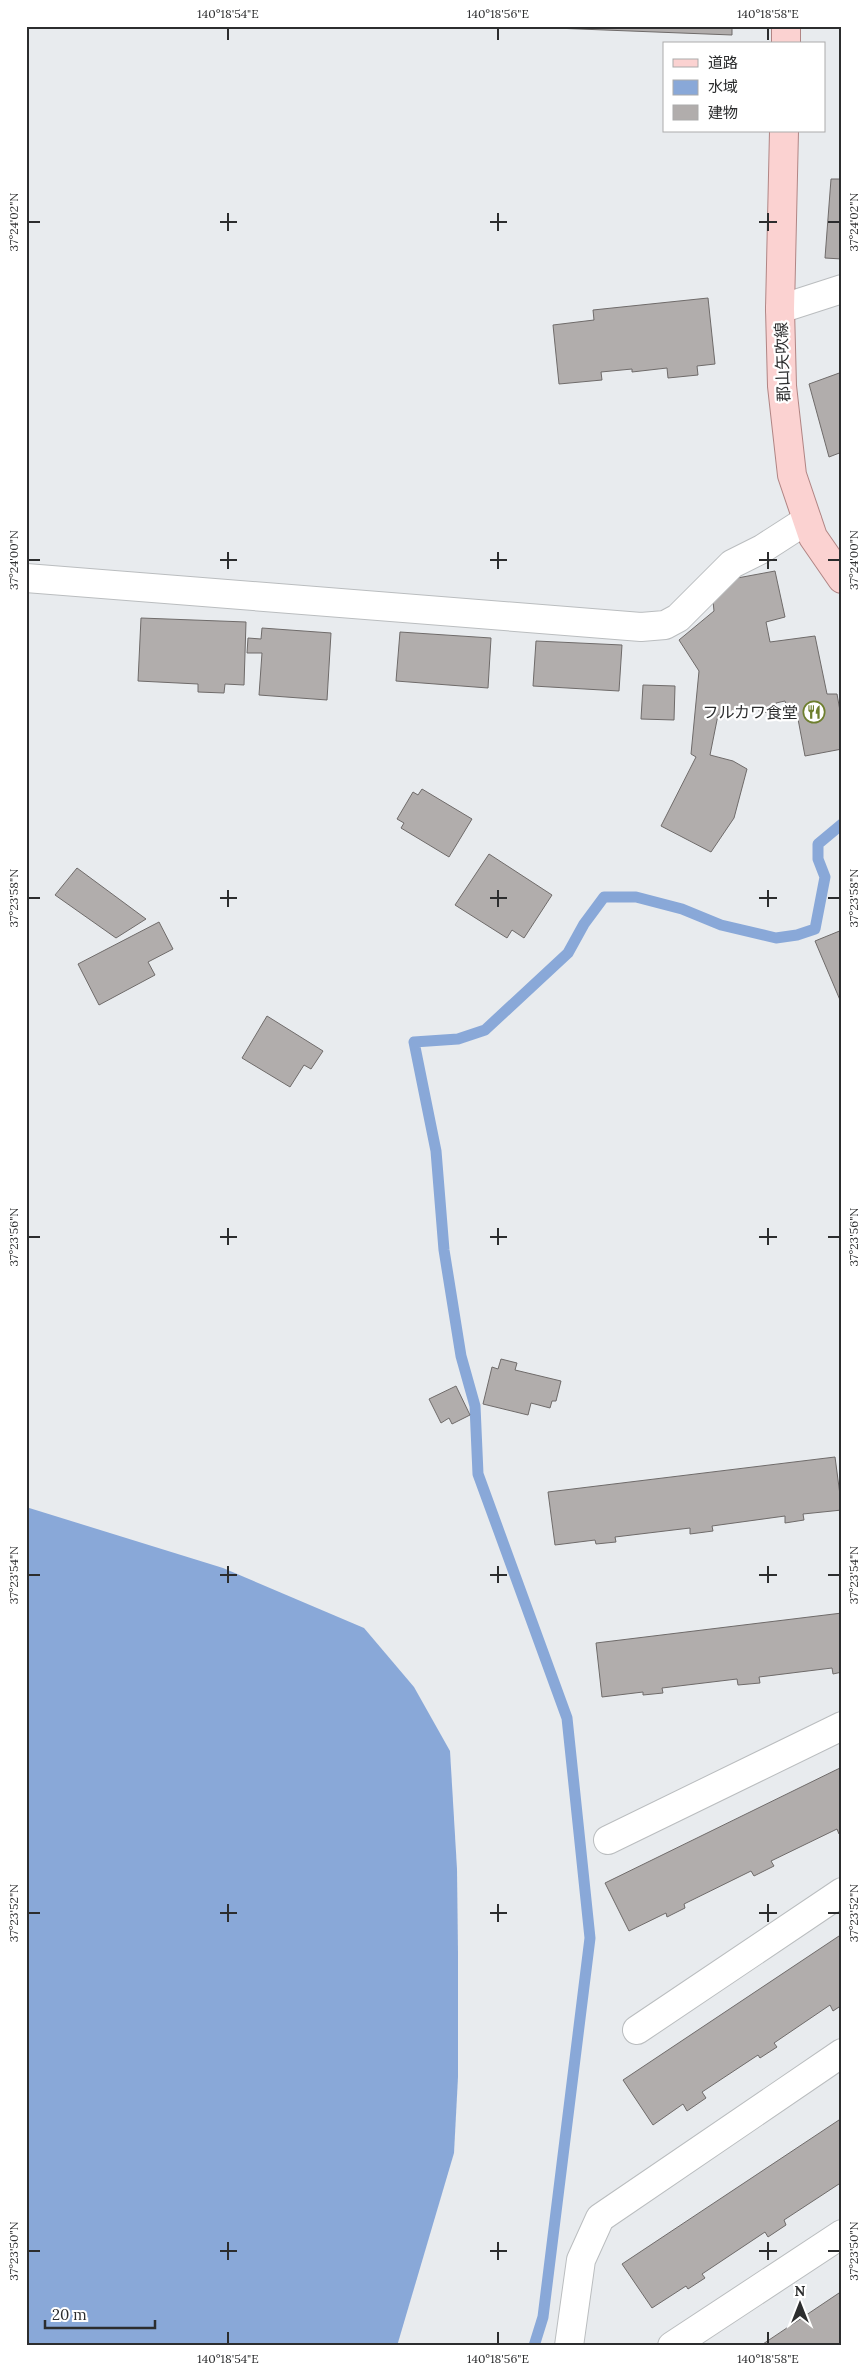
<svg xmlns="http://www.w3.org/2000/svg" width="868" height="2372" font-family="Lora,'Noto Sans JP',serif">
	<rect width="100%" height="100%" fill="#e8ebee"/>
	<!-- water -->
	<path fill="#89a8d8" d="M26,1507L223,1568L364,1628L414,1687L450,1751L457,1869L458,1953V2077L454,2153L397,2346H26Z"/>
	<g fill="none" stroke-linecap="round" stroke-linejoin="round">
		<!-- stream -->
		<path stroke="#89a8d8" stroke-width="11" d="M534,2346L543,2317L590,1938L567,1718L478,1474L475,1406L461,1356L444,1250L436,1151L414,1042L458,1039L485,1030L568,953L584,924L604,897H636L682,909L721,925L776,938L797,935L815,929L825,877L818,859V844L842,824"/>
	</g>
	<!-- building -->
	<g fill="#b1adac" stroke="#6f6b6a">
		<path d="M546,26H732V35L554,28Z"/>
		<path d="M831,179H842V259L825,258Z"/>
		<path d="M708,298L715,364L697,366L698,375L668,378L667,368L632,372V369L601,372L602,380L559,384L553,325L594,320L593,310Z"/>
		<path d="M842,372V452L829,457L809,384Z"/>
		<path d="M775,571L785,617L766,622L770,642L815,636L827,694H837L842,722V749L805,756L798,719L790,720L785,701L776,703V711L760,713L757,706L718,715L710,755L733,761L747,769L734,818L711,852L661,826L696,757L691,754L699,671L679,640L714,611L713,601L732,579Z"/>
		<path d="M141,618L246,622L244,685L225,684L224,693L198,692V684L138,681Z"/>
		<path d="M262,628L331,633L327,700L259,695L262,653H247L248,638L261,639Z"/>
		<path d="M400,632L491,638L488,688L396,681Z"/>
		<path d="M536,641L622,645L619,691L533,686Z"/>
		<path d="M643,685L675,686L674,720L641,719Z"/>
		<path d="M422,789L472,819L449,857L401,828L404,823L397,819L413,792L418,795Z"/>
		<path d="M489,854L552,895L524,938L512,930L507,938L455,905Z"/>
		<path d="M77,868L146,919L116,938L55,895Z"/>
		<path d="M159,922L173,949L148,962L155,975L99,1005L78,964Z"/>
		<path d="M842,930V1000H840L815,941Z"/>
		<path d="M267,1016L323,1051L311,1069L304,1065L290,1087L242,1058Z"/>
		<path d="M501,1359L517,1363L515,1370L561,1381L556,1401H552L550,1408L531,1403L528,1415L483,1404L492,1367L498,1369Z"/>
		<path d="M456,1386L470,1415L452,1424L449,1418L441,1423L429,1399Z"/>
		<path d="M835,1457L842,1510L803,1514L804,1520L785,1523V1516L712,1526L713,1531L690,1534V1528L615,1537L616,1542L596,1544L595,1540L555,1545L548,1492Z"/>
		<path d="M842,1613V1672L833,1674L832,1668L759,1677L760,1683L738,1685L737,1679L662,1688L663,1693L643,1695V1692L602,1697L596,1643Z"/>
		<path d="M842,1767V1833L839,1834L837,1829L771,1861L774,1866L754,1876L751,1871L684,1904L685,1908L667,1917L666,1913L629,1931L605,1883Z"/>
		<path d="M842,1934V2005L833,2011L830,2005L774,2043L777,2047L760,2058L758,2055L702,2092L706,2098L687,2111L683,2104L653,2125L623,2080Z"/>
		<path d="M842,2118V2182L784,2220L786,2225L768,2237L765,2232L702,2274L705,2278L688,2289L686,2286L652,2308L622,2264Z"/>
		<path d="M842,2291V2346H760Z"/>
	</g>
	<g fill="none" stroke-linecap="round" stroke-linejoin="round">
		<!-- street casing -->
		<g stroke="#babdbf" stroke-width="30">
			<g id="street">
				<path d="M780,309L842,289"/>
				<path d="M26,578L641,627L665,625L678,618L732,564L762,549L807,520"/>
				<path d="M608,1840L842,1726"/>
				<path d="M637,2030L842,1892"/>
				<path d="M569,2346L581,2260L600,2218L842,2053"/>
				<path d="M672,2346L842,2234"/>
			</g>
		</g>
		<!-- primary casing -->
		<g stroke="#b18584" stroke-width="30">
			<g id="primary">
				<path d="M786,44V26"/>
				<path d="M784,131L780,309L782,386L792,475L813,537L842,579"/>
			</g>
		</g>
		<!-- street -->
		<use href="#street" stroke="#fff" stroke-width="28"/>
		<!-- primary -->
		<use href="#primary" stroke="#fbd2d1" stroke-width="28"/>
	</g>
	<!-- ticks -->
	<path fill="none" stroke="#2c2d2e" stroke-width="2" d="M228,28V40M498,28V40M768,28V40M228,213V231M498,213V231M768,213V231M28,222H40M220,222H237M490,222H507M759,222H777M828,222H840M228,552V569M498,552V569M768,552V569M28,560H40M220,560H237M490,560H507M759,560H777M828,560H840M228,890V907M498,890V907M768,890V907M28,898H40M220,898H237M490,898H507M759,898H777M828,898H840M228,1228V1245M498,1228V1245M768,1228V1245M28,1237H40M220,1237H237M490,1237H507M759,1237H777M828,1237H840M228,1566V1583M498,1566V1583M768,1566V1583M28,1575H40M220,1575H237M490,1575H507M759,1575H777M828,1575H840M228,1904V1922M498,1904V1922M768,1904V1922M28,1913H40M220,1913H237M490,1913H507M759,1913H777M828,1913H840M228,2242V2260M498,2242V2260M768,2242V2260M28,2251H40M220,2251H237M490,2251H507M759,2251H777M828,2251H840M228,2332V2344M498,2332V2344M768,2332V2344"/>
	<!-- icons -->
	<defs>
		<g id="restaurant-ring" transform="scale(1.125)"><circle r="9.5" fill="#fff" stroke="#6e7f2e" stroke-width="1.5"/><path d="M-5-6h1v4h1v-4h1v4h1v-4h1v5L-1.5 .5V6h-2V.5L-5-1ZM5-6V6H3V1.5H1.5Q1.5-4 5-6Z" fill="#6e7f2e"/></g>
	</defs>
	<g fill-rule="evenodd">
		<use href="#restaurant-ring" x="814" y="712"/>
	</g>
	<g text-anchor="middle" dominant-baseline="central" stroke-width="4.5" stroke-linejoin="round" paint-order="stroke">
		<!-- street labels -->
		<g font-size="16" fill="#2c2d2e" stroke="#fff">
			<text transform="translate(782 362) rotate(-92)">郡山矢吹線</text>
		</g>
		<!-- poi labels -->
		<g font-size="16" fill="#2c2d2e" stroke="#fff" text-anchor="end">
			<text x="798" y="712">フルカワ食堂</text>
		</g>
	</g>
	<!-- border -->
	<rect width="868" height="2372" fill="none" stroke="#ffffff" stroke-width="55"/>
	<!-- legend -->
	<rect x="663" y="42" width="162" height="90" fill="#ffffff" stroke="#ababab"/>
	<rect x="673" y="59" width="25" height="8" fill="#fbd2d1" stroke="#ababab"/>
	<text x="708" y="68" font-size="15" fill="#2c2d2e">道路</text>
	<rect x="673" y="80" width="25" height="15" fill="#89a8d8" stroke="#ababab"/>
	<text x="708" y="92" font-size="15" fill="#2c2d2e">水域</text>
	<rect x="673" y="105" width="25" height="15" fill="#b1adac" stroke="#ababab"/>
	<text x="708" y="118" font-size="15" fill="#2c2d2e">建物</text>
	<!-- north arrow -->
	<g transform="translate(800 2304)" stroke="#ffffff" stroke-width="4" paint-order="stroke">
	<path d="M0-4L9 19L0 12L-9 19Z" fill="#2c2d2e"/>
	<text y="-8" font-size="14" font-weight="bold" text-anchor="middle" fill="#2c2d2e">N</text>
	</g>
	<!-- scale -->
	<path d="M45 2320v8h110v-8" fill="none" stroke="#2c2d2e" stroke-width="2.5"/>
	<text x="52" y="2320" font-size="15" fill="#2c2d2e" stroke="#ffffff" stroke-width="4" paint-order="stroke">20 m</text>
	<rect x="28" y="28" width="812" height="2316" fill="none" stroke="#2c2d2e" stroke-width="2"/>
	<g font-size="12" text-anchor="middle" fill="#2c2d2e">
		<text x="228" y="18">140°18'54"E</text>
		<text x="498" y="18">140°18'56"E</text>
		<text x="768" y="18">140°18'58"E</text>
		<text transform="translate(14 222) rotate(-90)" y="4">37°24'02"N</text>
		<text transform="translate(854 222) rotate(-90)" y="4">37°24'02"N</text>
		<text transform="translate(14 560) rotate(-90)" y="4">37°24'00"N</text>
		<text transform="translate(854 560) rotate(-90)" y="4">37°24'00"N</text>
		<text transform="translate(14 898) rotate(-90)" y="4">37°23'58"N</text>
		<text transform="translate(854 898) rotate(-90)" y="4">37°23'58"N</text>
		<text transform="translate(14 1237) rotate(-90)" y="4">37°23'56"N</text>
		<text transform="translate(854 1237) rotate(-90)" y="4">37°23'56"N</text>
		<text transform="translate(14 1575) rotate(-90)" y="4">37°23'54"N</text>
		<text transform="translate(854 1575) rotate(-90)" y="4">37°23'54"N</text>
		<text transform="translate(14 1913) rotate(-90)" y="4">37°23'52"N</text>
		<text transform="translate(854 1913) rotate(-90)" y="4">37°23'52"N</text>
		<text transform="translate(14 2251) rotate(-90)" y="4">37°23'50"N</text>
		<text transform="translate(854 2251) rotate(-90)" y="4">37°23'50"N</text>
		<text x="228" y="2363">140°18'54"E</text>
		<text x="498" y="2363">140°18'56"E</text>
		<text x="768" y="2363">140°18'58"E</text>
	</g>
</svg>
